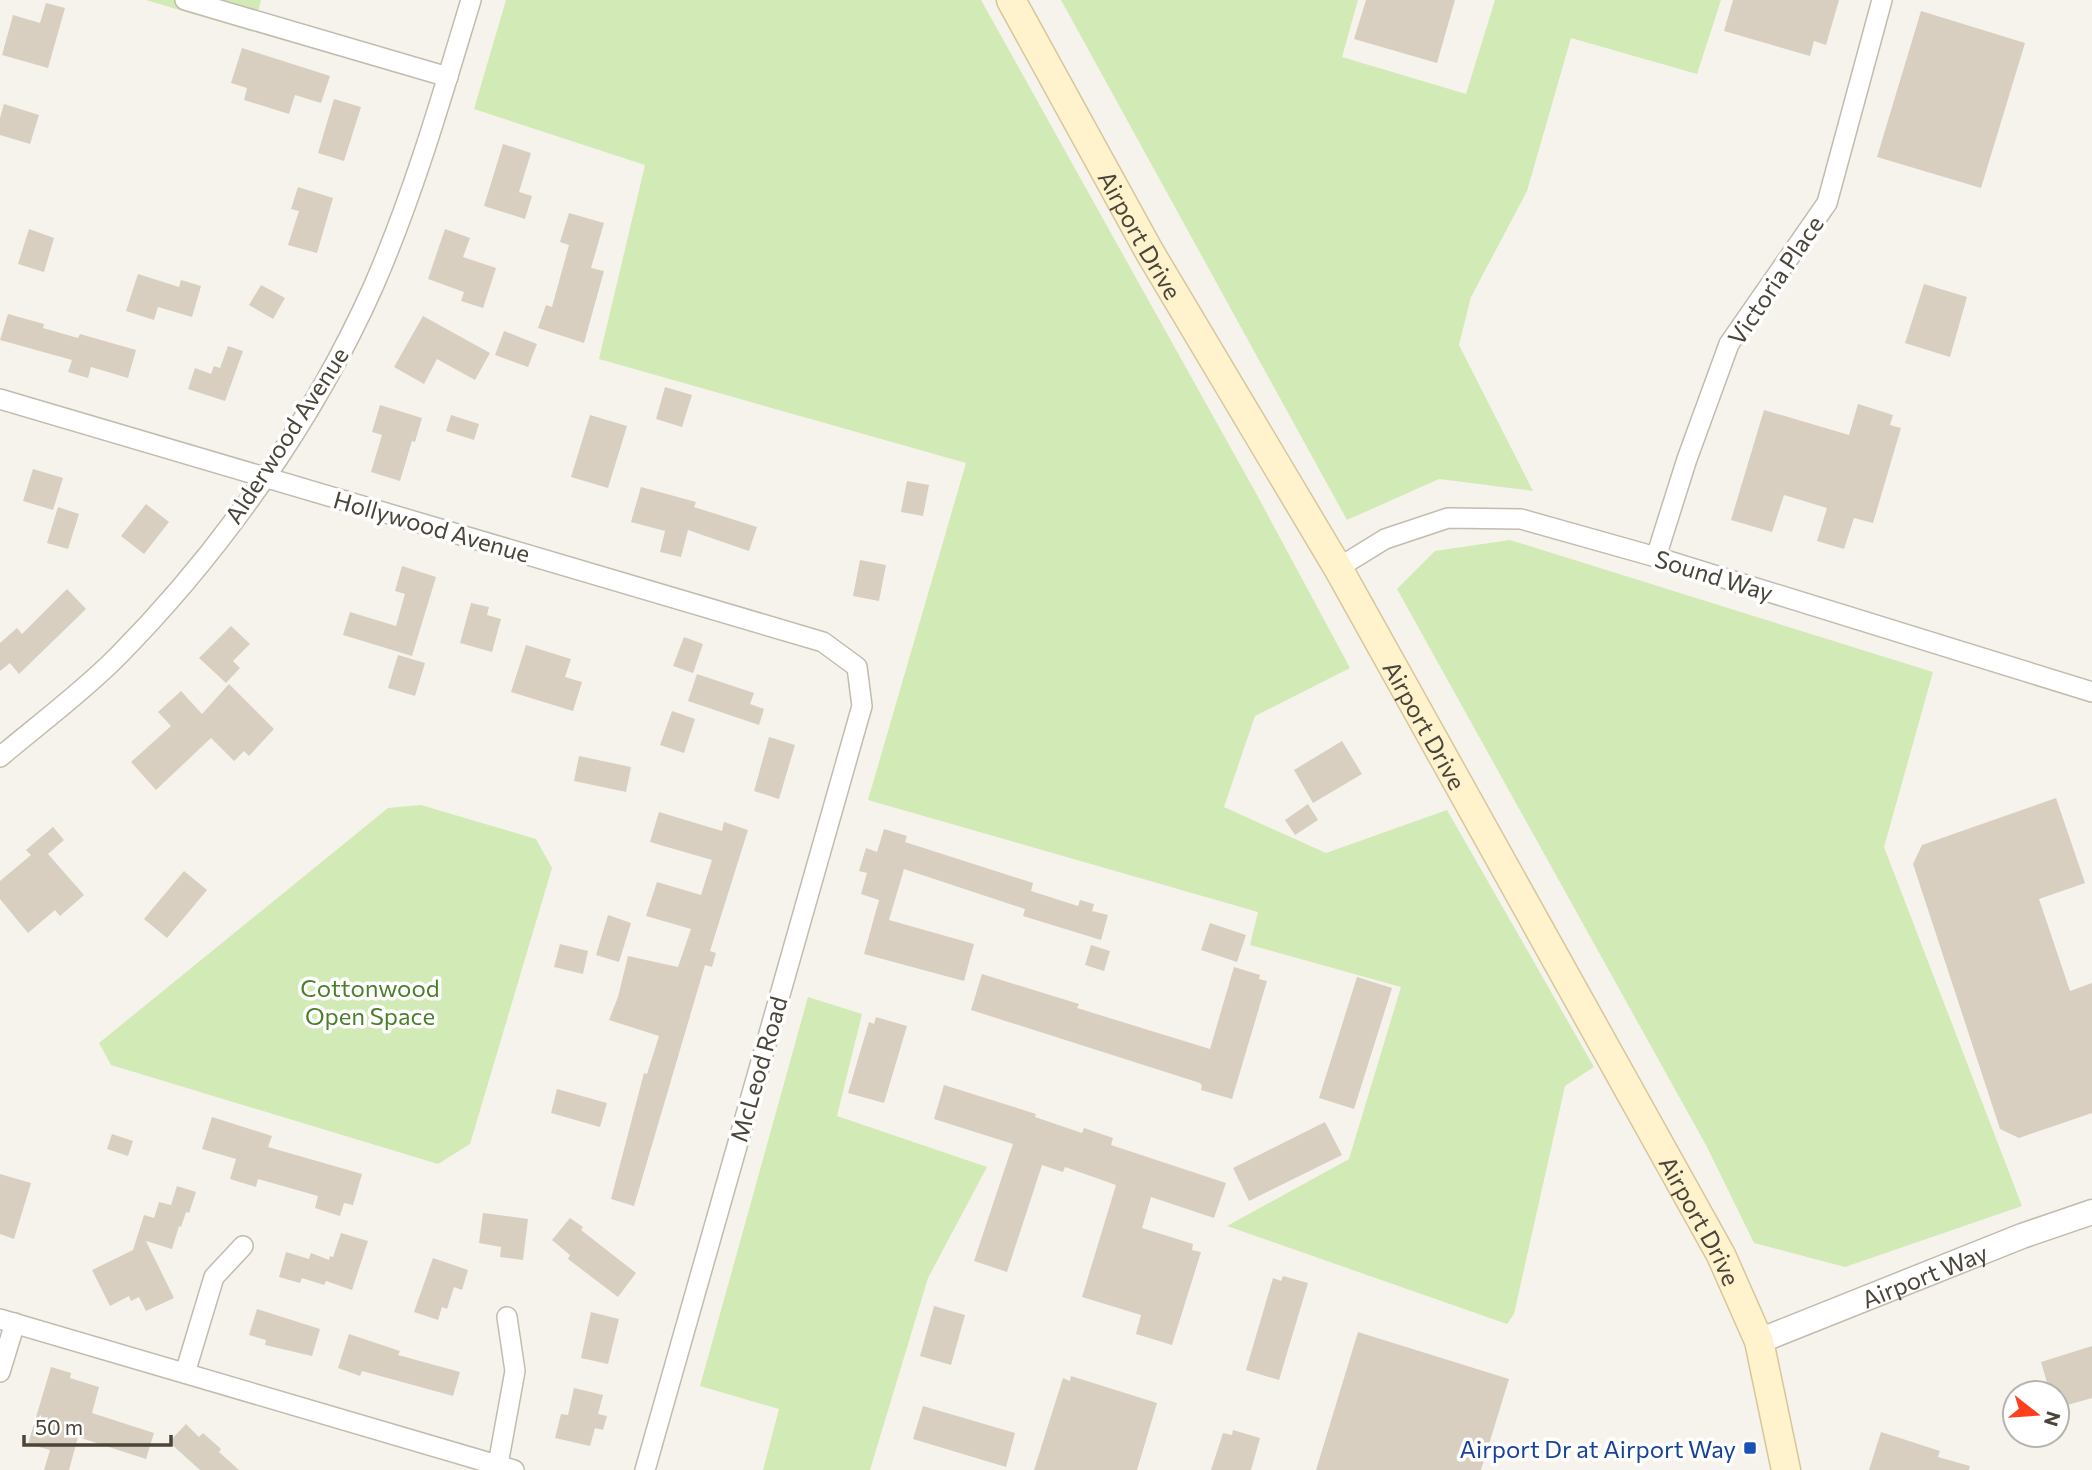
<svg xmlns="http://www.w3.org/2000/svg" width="2092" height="1470" font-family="Commissioner,sans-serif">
	<rect width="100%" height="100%" fill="#f6f3ec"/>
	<!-- green -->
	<g fill="#d2eab5">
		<path d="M146,0H261L253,32Z"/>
		<path d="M506,0H981L1257,495L1350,668L1255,716L1224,807L1326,853L1447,810L1594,1067L1565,1086L1514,1314L1507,1324L1227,1226L1349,1159L1401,987L1250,945L1258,912L868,800L966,463L599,359L645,165L474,109Z"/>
		<path d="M1061,0H1358L1342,57L1466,94L1495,0H1721L1697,74L1571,38L1527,191L1471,297L1459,345L1533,491L1439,479L1347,520Z"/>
		<path d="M1510,540L1933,672L1884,847L2022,1206L1845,1267L1754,1243L1707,1147L1397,589L1435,551Z"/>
		<path d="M421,805L536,839L552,868L470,1144L438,1164L111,1065L99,1043L388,808Z"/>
		<path d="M808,997L862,1014L837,1116L987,1167L928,1278L870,1470H763L779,1409L700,1386Z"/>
	</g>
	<!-- building -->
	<g fill="#d8cfc1">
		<path d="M1366,0H1455L1437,63L1354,39Z"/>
		<path d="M1733,0H1839L1826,45L1814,41L1810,56L1724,31Z"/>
		<path d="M46,3L65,8L48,68L2,55L13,15L40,23Z"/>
		<path d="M1921,11L2025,43L1981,188L1877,157Z"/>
		<path d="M242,48L330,76L321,103L295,95L289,114L244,100L247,88L231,83Z"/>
		<path d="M334,99L361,107L344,161L318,153Z"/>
		<path d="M4,104L39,115L30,144L0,135V118Z"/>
		<path d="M503,144L531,153L519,192L532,196L525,219L484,206Z"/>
		<path d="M298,187L333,198L317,253L288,245L299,211L291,209Z"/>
		<path d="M569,213L604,223L591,268L604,271L584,343L538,328L546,305L552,307L569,245L560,242Z"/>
		<path d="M29,229L54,238L44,272L18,264Z"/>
		<path d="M445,229L470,238L463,257L496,268L483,308L461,301L464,292L428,279Z"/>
		<path d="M138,274L179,287L181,280L201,286L192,317L158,307L154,320L126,311Z"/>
		<path d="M1924,284L1967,297L1950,357L1905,343Z"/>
		<path d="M261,285L285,298L273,319L249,305Z"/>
		<path d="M8,314L44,324L43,328L78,338L80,334L136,350L128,378L91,367L88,378L68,372L72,360L0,340Z"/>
		<path d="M423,316L490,353L475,380L437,359L424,384L394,367Z"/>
		<path d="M504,331L537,344L528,367L495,355Z"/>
		<path d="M228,346L243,351L225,401L188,389L195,368L211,374L214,366L220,368Z"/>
		<path d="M665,387L692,395L682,427L656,419Z"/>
		<path d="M1858,404L1893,415L1890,425L1901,428L1873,523L1854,518L1844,549L1817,541L1827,508L1784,495L1772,532L1731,520L1764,410L1849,435Z"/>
		<path d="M380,405L422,418L415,442L412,441L400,481L371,472L382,435L372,432Z"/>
		<path d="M451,415L479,424L474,440L446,431Z"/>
		<path d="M590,415L627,426L608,488L571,477Z"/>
		<path d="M33,469L63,478L53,510L23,501Z"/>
		<path d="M907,481L929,485L923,516L901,512Z"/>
		<path d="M641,487L696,502L694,507L757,527L749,551L688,530L681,557L660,552L665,531L631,522Z"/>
		<path d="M146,504L169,522L144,554L121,536Z"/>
		<path d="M58,507L79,514L68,549L47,543Z"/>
		<path d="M860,560L886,565L879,601L853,596Z"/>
		<path d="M402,566L436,577L412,656L343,635L350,612L396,626L405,594L395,591Z"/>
		<path d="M67,589L86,609L19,674L10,663L0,671V643L17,628L22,634Z"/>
		<path d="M471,603L489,607L487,615L501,619L492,652L460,643Z"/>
		<path d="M231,626L250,644L233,661L240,668L226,683L199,658Z"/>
		<path d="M684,637L703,644L693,673L673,666Z"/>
		<path d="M526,645L571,659L565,677L582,682L573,711L511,692Z"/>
		<path d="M398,655L425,663L415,696L388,688Z"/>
		<path d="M697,674L754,693L750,704L764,709L759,725L688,701Z"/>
		<path d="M229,684L274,729L249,756L244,751L234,761L211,738L156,790L131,762L171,726L158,712L181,691L202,714Z"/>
		<path d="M672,711L695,719L684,753L660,745Z"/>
		<path d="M769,737L795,745L779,799L754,791Z"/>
		<path d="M1342,741L1362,774L1313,803L1294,770Z"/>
		<path d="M579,756L631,767L626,792L574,781Z"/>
		<path d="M2056,798L2085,883L2039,899L2070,991L2092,983V1113L2019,1138L2000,1129L1913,864L1922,845Z"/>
		<path d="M1308,804L1318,820L1295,835L1285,820Z"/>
		<path d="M659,812L722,831L724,822L748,830L710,951L716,953L712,967L705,965L634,1206L611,1199L644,1073L647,1074L659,1036L609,1020L618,997L628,956L678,967L691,929L646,916L657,882L701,895L712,860L650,842Z"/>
		<path d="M53,827L64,840L48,854L84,895L60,916L55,910L28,933L0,899V881L31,855L26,850Z"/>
		<path d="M884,829L907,836L905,842L1033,883L1031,891L1078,906L1080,900L1094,904L1092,911L1108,915L1101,940L1023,916L1025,909L904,869L889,920L974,944L964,981L864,954L879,900L861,894L867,873L859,871L866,848L877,852Z"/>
		<path d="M184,871L207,890L167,938L144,919Z"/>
		<path d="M608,915L631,923L619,962L596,955Z"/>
		<path d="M1210,923L1246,935L1237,962L1201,950Z"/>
		<path d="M560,944L588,951L583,974L554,967Z"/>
		<path d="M1091,945L1110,951L1104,971L1085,965Z"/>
		<path d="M1234,967L1260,975L1259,979L1267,981L1232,1099L1201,1090L1202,1086L1200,1083L971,1010L982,974L1079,1004L1077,1008L1210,1049Z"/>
		<path d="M1357,977L1392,988L1354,1109L1319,1098Z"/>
		<path d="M876,1017L907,1026L884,1103L848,1093L869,1022L874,1024Z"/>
		<path d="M944,1085L1036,1114L1035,1117L1082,1133L1084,1128L1113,1138L1111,1145L1226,1183L1214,1218L1151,1197L1142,1228L1193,1244L1192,1250L1201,1252L1172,1345L1136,1334L1141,1315L1082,1297L1116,1185L1065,1167L1063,1172L1042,1165L1007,1272L974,1261L1013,1144L934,1119Z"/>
		<path d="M557,1089L607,1103L600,1127L551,1113Z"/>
		<path d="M212,1117L272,1136L268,1147L362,1174L353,1205L344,1203L340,1216L315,1208L318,1196L258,1179L256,1187L230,1179L236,1159L202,1149Z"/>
		<path d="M1325,1122L1342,1155L1249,1201L1233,1168Z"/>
		<path d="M112,1134L133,1141L128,1156L107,1149Z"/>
		<path d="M0,1174L31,1183L14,1239L0,1234Z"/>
		<path d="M177,1186L196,1192L189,1213L186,1212L181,1227L179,1226L172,1249L146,1241L174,1298L146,1311L139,1297L131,1301L129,1296L110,1306L92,1270L133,1250L144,1215L154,1218L159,1202L171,1205Z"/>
		<path d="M483,1213L528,1219L523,1260L500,1257L501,1247L479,1243Z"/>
		<path d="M570,1218L583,1227L581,1230L636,1273L618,1297L568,1259L570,1255L552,1240Z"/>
		<path d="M341,1233L368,1241L352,1290L326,1281L324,1285L302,1278L300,1283L279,1277L286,1252L309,1259L311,1253L329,1260L330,1256L333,1257Z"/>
		<path d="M433,1258L468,1270L462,1290L454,1287L447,1309L442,1307L438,1320L414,1312Z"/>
		<path d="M1283,1276L1308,1283L1279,1380L1246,1370L1273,1278L1281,1281Z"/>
		<path d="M934,1306L965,1315L951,1365L920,1356Z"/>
		<path d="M257,1309L320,1329L312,1356L265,1345L266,1340L249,1335Z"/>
		<path d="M591,1312L619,1319L608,1364L581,1358Z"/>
		<path d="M1358,1332L1509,1379L1481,1470H1316Z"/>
		<path d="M349,1334L400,1351L398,1355L460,1372L453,1396L362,1371L360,1376L338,1368Z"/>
		<path d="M2092,1346V1398L2057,1408V1393H2050L2041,1362Z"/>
		<path d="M51,1367L71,1373L70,1378L99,1387L92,1413L154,1433L146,1459L78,1437L69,1470H44L50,1450L28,1444Z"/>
		<path d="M1071,1376L1157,1403L1137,1470H1034L1063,1378L1070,1381Z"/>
		<path d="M574,1388L603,1395L598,1414L607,1416L603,1430L595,1428L590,1446L555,1438L561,1414L568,1415Z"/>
		<path d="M923,1406L1015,1433L1006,1467L913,1439Z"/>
		<path d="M186,1424L199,1437L203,1433L221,1449L219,1452L239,1470H200L169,1442Z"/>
		<path d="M1233,1430L1260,1438L1251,1470H1211L1223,1433L1232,1435Z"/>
		<path d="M1881,1432L1940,1451L1938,1457L1970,1466L1969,1470H1869Z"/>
	</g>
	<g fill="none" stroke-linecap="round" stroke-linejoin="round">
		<!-- minor casing -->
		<g stroke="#c2bbae" stroke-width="22">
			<g id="minor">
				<path d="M185,0L448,77"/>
				<path d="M0,399L823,642L857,667L862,706L645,1470"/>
				<path d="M1656,557L1687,459L1729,344L1827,203L1882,0"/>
				<path d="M1338,568L1385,539L1448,518L1521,519L1656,557L2092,692"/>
				<path d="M0,757C39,724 80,694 117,657C220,553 314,420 374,285C414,193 442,96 471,0"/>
				<path d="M0,1319L514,1470"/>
				<path d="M0,1372L15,1323"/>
				<path d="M185,1373L214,1277L243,1246"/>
				<path d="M497,1470L515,1371L507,1317"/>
			</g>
		</g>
		<!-- tertiary casing -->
		<g stroke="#c2bbae" stroke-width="27">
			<g id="tertiary">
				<path id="s1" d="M1759,1341L2022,1236L2092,1212"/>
			</g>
		</g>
		<!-- secondary casing -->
		<g stroke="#d6c79b" stroke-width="31">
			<g id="secondary">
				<path id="s2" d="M1011,0L1149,251L1338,568L1721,1255L1759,1341L1786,1470"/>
			</g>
		</g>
		<!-- minor -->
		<use href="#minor" stroke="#fff" stroke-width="19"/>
		<!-- tertiary -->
		<use href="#tertiary" stroke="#fff" stroke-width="24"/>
		<!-- secondary -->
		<use href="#secondary" stroke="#fff3cd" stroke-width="28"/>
	</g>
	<!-- markers -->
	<rect fill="#1a4fb4" stroke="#fff" stroke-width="2.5" x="1743" y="1441" width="14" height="14" rx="3.5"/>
	<g text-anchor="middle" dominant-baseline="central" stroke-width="7" stroke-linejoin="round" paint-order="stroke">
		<!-- street labels -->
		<g font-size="24" fill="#4b4439" stroke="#fff">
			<text stroke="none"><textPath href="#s2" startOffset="268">Airport Drive</textPath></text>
			<text transform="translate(1775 280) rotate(-56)">Victoria Place</text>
			<text transform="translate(286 435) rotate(-57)">Alderwood Avenue</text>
			<text transform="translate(432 526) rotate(16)">Hollywood Avenue</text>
			<text transform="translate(1714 575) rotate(17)">Sound Way</text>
			<text stroke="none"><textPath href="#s2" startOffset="835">Airport Drive</textPath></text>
			<text transform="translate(758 1069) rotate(-74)">McLeod Road</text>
			<text stroke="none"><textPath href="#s2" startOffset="1402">Airport Drive</textPath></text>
			<text stroke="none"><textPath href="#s1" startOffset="178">Airport Way</textPath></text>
		</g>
		<!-- park labels -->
		<g font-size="24" fill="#4a7f2a" stroke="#fff">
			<text x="370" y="987">Cottonwood<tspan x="370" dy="28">Open Space</tspan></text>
		</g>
		<!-- transit labels -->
		<g font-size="24" fill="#164399" stroke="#fff" text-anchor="end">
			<text x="1736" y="1448">Airport Dr at Airport Way</text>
		</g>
	</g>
	<!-- north arrow -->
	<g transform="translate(2036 1414) rotate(107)"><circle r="33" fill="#ffffff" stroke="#b7b4b0" stroke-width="2"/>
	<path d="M0-5L12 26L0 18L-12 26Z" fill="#fc3f1d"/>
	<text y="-10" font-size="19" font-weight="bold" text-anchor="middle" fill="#4b4439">N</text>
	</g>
	<!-- scale -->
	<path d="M24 1435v10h147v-10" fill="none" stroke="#4b4439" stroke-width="3.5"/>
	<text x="35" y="1435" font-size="21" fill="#4b4439" stroke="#ffffff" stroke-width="5" paint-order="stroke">50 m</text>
</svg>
